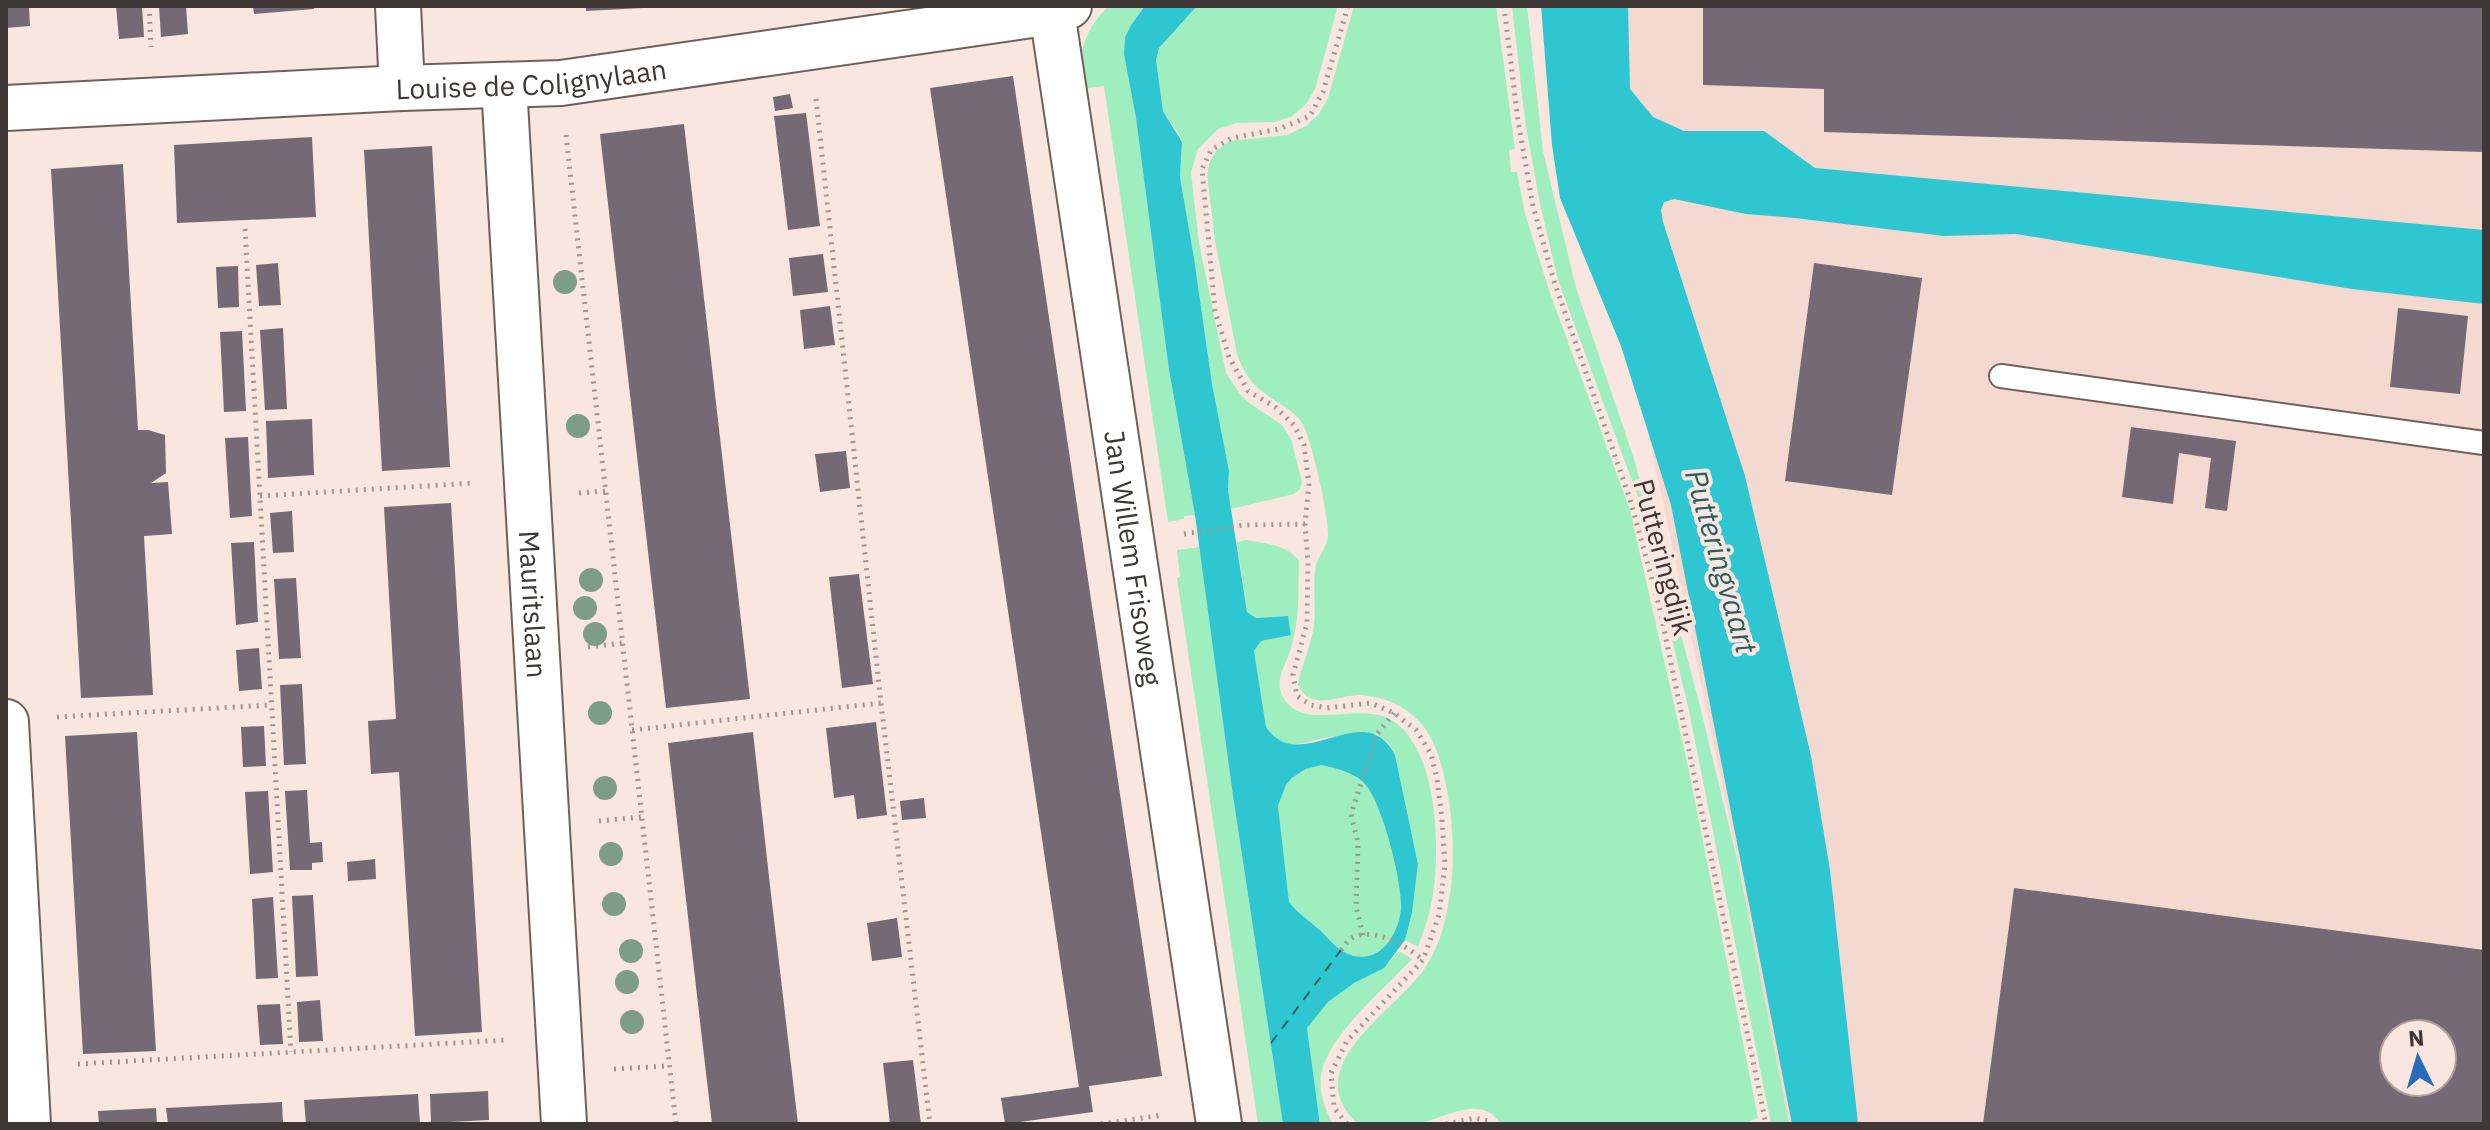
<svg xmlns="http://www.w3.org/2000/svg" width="2490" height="1130" font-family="'IBM Plex Sans',sans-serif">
	<rect width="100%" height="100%" fill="#f9e6df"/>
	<!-- built -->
	<path fill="#f3d9cf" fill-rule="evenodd" d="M1559,6H2484V1124H1778L1743,884ZM2394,1034H2442V1082H2394Z"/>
	<!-- green -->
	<g fill="#9feec0">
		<path d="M1109,6H1145L1131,25L1125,37L1124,54L1136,118L1169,370L1195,515L1184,516V519L1168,522L1104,86L1081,89C1077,55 1084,29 1109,6Z"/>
		<path d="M1197,6H1338L1315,89L1306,104L1291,117L1274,122L1237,123L1218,129L1198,149L1191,172L1199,243L1226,373L1240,394L1248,402L1282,425L1291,439L1302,482L1300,489L1294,494L1231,509L1228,490L1229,471L1212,384L1194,258L1180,177L1182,149L1181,137L1163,111L1156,60L1159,48Z"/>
		<path d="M1354,6H1496L1515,149L1509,150L1511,172H1517L1525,214L1550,293L1630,510L1688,766L1758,1118L1750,1121V1124H1501C1479,1092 1445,1120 1415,1124C1396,1127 1376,1124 1358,1124C1295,1067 1397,1010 1425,968C1440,946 1446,920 1450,894C1457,851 1451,777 1431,738C1422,720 1405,707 1386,700C1378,697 1366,695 1357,695C1341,696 1317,707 1304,694C1303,693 1298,685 1298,684C1302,664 1311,646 1314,625C1316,606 1313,588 1315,570C1316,557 1327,549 1328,536C1329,518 1312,439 1302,423C1298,416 1292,412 1285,407C1260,391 1247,383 1237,354L1215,241L1207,174L1210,161L1217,150L1230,141L1287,135L1306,126L1319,114L1328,98Z"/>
		<path d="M1512,6H1527L1543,151L1576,288L1634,459L1699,702L1738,863L1789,1124H1771L1689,711L1638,497L1558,280L1540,204L1525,121Z"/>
		<path d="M1246,540C1264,543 1288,545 1299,561C1298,591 1300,622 1290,651C1285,667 1274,680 1283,697C1301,731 1354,704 1385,717C1439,739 1441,851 1432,900C1429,916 1424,931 1418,947L1405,940L1412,913L1418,864L1395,755L1389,744L1377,734C1361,735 1345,735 1330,737C1303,741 1286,756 1266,727L1254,651L1261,641L1291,635L1288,616L1256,618L1247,612L1237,542Z"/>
		<path d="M1200,547L1233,796L1283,1124H1258L1177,578L1180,576L1177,550Z"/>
		<path d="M1321,765C1335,768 1351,773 1362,781C1381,796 1403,884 1401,909C1398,938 1376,969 1344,952C1335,947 1328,938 1321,931C1310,921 1298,914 1289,903L1278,806L1286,785L1292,778L1312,766Z"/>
		<path d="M1399,951L1412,959C1386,987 1337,1028 1324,1064C1316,1085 1323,1106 1333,1124H1320L1307,1028C1320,1010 1333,995 1352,984C1372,973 1384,970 1399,951Z"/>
	</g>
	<!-- water -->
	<g fill="#2dc6d1" fill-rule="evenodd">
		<path d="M1145,6H1197L1159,48L1156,60L1163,111L1182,142L1180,177L1194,258L1212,384L1229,471L1228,490L1247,612L1256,618L1288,616L1291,635L1261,641L1254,651L1266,727C1301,778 1364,695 1395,755L1418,864L1412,913L1405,940L1384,968L1354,983L1328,1002L1307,1028L1320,1124H1283L1233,796L1195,515L1169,370L1136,118L1124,54L1125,37L1131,25ZM1321,765C1335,768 1351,772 1362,781C1381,796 1403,884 1401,909C1398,938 1376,969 1344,952C1335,947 1328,938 1321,931C1310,921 1298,914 1289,902L1278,806L1286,785L1292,778L1306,769Z"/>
		<path d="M1541,6H1628L1630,89L1653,117L1684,131H1764L1815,168L2484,230V304L2352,289L2016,234L1944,236L1795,218L1746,214L1674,199L1664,202L1661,210L1663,222L1745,476L1811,756L1830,870L1858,1124H1792L1671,505L1621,346L1560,198L1552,145Z"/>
	</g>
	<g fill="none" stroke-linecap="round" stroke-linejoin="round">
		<!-- ferry -->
		<path stroke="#266065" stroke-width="2" stroke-dasharray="10 8" stroke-linecap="butt" d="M1271,1043L1341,950"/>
	</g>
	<!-- building -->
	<g fill="#746975" fill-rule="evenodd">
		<path d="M6,6H29L30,26L6,28Z"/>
		<path d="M116,6H142L144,37L119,39Z"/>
		<path d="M159,6H186L188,34L161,37Z"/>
		<path d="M253,6H314V9L254,14Z"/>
		<path d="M586,6H643V8L586,11Z"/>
		<path d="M1703,6H2484V152L1824,132V89L1703,85Z"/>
		<path d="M1013,76L1162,1076L1089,1086L1093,1112L1005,1124L1001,1098L1079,1087L930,88Z"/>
		<path d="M790,94L793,108L775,111L773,97Z"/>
		<path d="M806,113L820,226L788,230L774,116Z"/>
		<path d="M684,124L750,699L666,708L600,134Z"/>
		<path d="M312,137L316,217L177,223L174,145Z"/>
		<path d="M432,146L450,467L382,471L364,150Z"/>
		<path d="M123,164L138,430H148L165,435L166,473L151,483L168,482L172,534L144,536L153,695L81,698L51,169Z"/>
		<path d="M823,254L828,292L793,296L789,258Z"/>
		<path d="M278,263L281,305L259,306L256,265Z"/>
		<path d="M1814,263L1922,278L1892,495L1785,481Z"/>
		<path d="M238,266L239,307L218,308L216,267Z"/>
		<path d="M830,306L835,345L804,349L800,310Z"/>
		<path d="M2398,308L2468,316L2460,394L2390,387Z"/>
		<path d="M283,328L287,409L265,410L260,330Z"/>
		<path d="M242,331L246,411L224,412L220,332Z"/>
		<path d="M312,419L314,475L268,478L266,421Z"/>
		<path d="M2131,427L2236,441L2227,511L2205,508L2211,458L2179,453L2173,504L2122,497Z"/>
		<path d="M248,437L252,516L230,518L225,438Z"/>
		<path d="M846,451L850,488L820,492L815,454Z"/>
		<path d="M451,503L482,1032L415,1036L399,772L371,774L368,721L396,719L384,507Z"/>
		<path d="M292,511L294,552L273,553L270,513Z"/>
		<path d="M254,542L258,622L236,625L231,543Z"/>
		<path d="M859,574L873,684L842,688L829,577Z"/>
		<path d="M296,578L301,658L279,659L274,579Z"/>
		<path d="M259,648L262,689L239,691L236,650Z"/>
		<path d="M302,684L306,764L284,765L280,685Z"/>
		<path d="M876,722L887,815L857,819L854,795L834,798L826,728Z"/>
		<path d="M264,726L266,766L243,767L241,727Z"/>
		<path d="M137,732L156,1051L83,1054L65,736Z"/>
		<path d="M753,732L769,877L798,1124H712L701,1030L668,743Z"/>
		<path d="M307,790L310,843L322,842L323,862L312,863V870H290L285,791Z"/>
		<path d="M268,791L273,872L250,874L245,792Z"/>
		<path d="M924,798L926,818L902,820L900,801Z"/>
		<path d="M375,859L376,879L348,881L347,862Z"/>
		<path d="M2014,888L2484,950V1124H1983ZM2394,1034H2442V1082H2394Z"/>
		<path d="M313,895L318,976L296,977L292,896Z"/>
		<path d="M273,897L278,978L256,979L252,899Z"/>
		<path d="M897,918L902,957L872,961L867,923Z"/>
		<path d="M320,1000L323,1041L299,1042L297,1002Z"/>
		<path d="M280,1004L283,1044L260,1045L257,1005Z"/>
		<path d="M913,1060L921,1124H890L883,1063Z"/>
		<path d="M488,1091L489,1120L431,1123L430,1094Z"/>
		<path d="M418,1094L420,1124H306L304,1100Z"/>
		<path d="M282,1102L283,1124H168L166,1108Z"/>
		<path d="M156,1108L157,1124H99L98,1111Z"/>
	</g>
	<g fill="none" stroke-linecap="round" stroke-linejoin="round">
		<!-- service casing -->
		<g stroke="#70605a" stroke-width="26">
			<path id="service" d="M2001,376L2484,443"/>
		</g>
		<!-- minor casing -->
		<g stroke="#70605a" stroke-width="48">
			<g id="minor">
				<path d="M398,6L402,88"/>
				<path id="s1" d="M1069,6L1052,12L1219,1124"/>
				<path id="s2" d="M504,85L564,1124"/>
				<path id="s3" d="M6,108L402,88L561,83L1052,12"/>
				<path d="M6,722L28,1124"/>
			</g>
		</g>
		<!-- path -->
		<g stroke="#a39590" stroke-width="5" stroke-dasharray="2 6" stroke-linecap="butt">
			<path d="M149,6L151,47"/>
			<path d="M1504,6L1518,121L1533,206L1554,281L1630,499L1659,605L1766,1124"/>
			<path d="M816,99L881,703L930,1124"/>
			<path d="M566,135L676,1124"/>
			<path d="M245,229L291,1052"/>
			<path d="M579,493L606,491"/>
			<path d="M260,496L474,483"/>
			<path d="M1184,534L1244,525L1305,524"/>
			<path d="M588,647L622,643"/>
			<path d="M57,717L271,705"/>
			<path d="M632,730L881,703"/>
			<path d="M599,821L642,817"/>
			<path d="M1363,935L1356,907L1358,843L1351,814L1377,734L1394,713"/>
			<path d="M1341,950C1344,947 1346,943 1349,940C1370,924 1407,946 1423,960"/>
			<path d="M78,1064L507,1040"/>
			<path d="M614,1069L669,1066"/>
			<path d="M1101,1124L1163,1115"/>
			<path d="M1347,1124L1334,1108L1331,1073L1347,1041L1423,960L1439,915L1445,865L1442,819L1437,779L1431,754L1416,730L1394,713L1371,703L1327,708L1311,705L1297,696L1293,675L1307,623L1308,562L1305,524L1309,484L1304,445L1294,425L1275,407L1248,391L1229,357L1215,311L1202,169L1211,150L1232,138L1279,129L1310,116L1323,92L1348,6"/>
			<path d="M1446,1124L1475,1118L1488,1121L1490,1124"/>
		</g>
		<!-- service -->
		<use href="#service" stroke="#fff" stroke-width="22"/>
		<!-- minor -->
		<use href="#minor" stroke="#fff" stroke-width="44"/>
	</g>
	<!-- trees -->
	<g fill="#7e9d87">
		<circle cx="565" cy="282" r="12"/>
		<circle cx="578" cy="426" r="12"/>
		<circle cx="591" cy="580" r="12"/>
		<circle cx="585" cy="608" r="12"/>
		<circle cx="595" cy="634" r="12"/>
		<circle cx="600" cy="713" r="12"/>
		<circle cx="605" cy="788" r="12"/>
		<circle cx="611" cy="854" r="12"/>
		<circle cx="614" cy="904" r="12"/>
		<circle cx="631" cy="951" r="12"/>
		<circle cx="627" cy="982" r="12"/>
		<circle cx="632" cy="1022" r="12"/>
	</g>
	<g text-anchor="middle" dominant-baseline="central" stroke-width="8" stroke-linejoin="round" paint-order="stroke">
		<!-- street labels -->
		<g font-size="28" fill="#3f3735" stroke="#f9e6df">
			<text stroke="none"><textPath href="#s3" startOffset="526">Louise de Colignylaan</textPath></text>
			<text transform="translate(1664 557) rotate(75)">Putteringdijk</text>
			<text stroke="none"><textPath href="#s1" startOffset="570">Jan Willem Frisoweg</textPath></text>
			<text stroke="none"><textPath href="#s2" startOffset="520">Mauritslaan</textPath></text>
		</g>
		<!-- water labels -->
		<g font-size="30" font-style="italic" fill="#266065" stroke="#f9e6df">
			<text transform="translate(1722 561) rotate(74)">Putteringvaart</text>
		</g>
	</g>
	<!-- border -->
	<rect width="2490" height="1130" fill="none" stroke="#3f3735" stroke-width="16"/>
	<!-- north arrow -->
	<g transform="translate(2418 1058) rotate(355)"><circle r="38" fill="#f9e6df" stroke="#afa09b" stroke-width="2"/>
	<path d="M0-6L14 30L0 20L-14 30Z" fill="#296cbd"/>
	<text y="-12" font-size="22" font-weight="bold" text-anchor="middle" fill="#3f3735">N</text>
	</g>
</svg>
